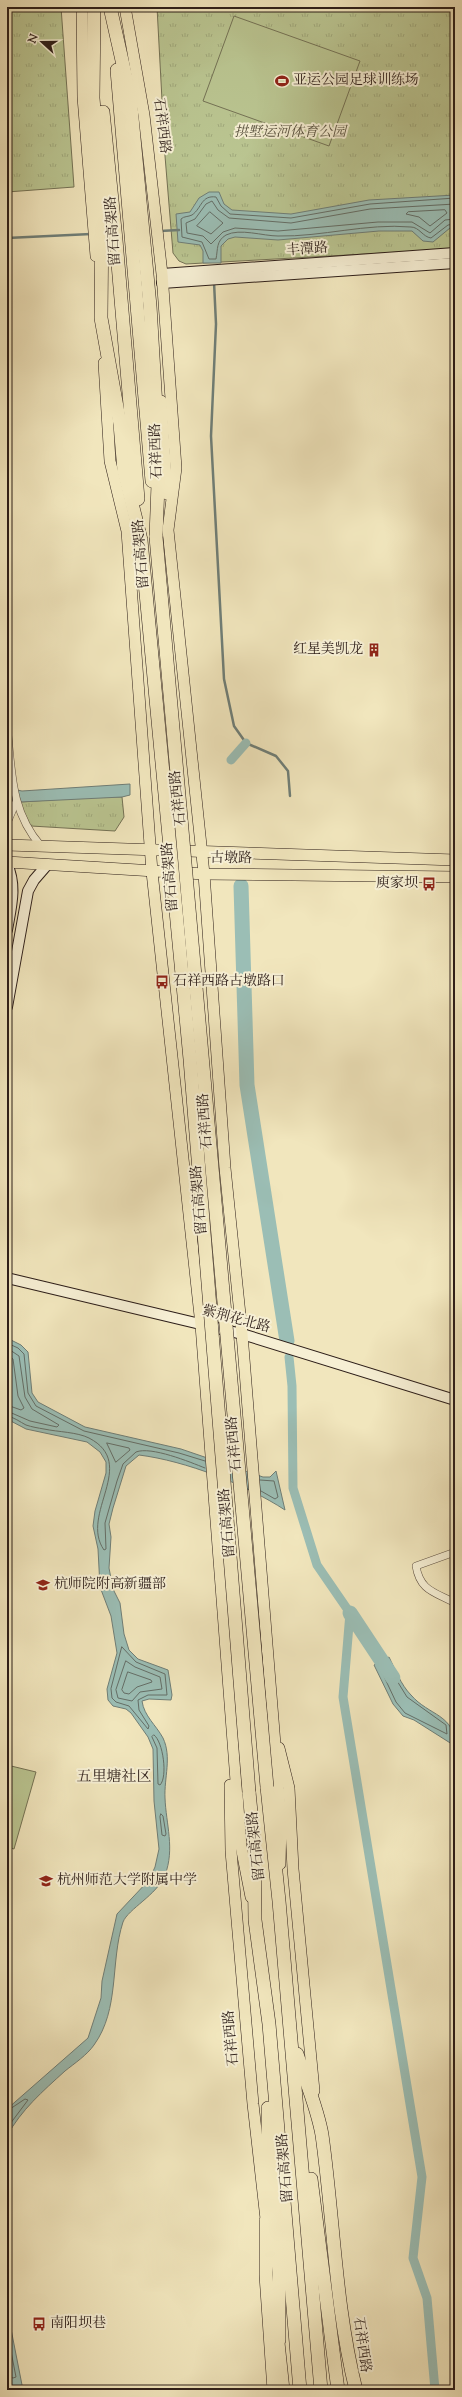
<svg xmlns="http://www.w3.org/2000/svg" width="462" height="2397" font-family="'Sorts Mill Goudy','Noto Serif SC',serif">
	<defs>
		<pattern id="park-tufts" width="24" height="20" patternUnits="userSpaceOnUse"><rect width="24" height="20" fill="#bac591"/><path d="M3 7l-1-3M5 7V3M7 7l1-3M15 17l-1-3M17 17v-4M19 17l1-3" fill="none" stroke="#a0a97c"/></pattern>
	</defs>
	<rect width="100%" height="100%" fill="#f1e6bd"/>
	<filter id="stains"><feTurbulence type="fractalNoise" baseFrequency=".005" numOctaves="4"/><feColorMatrix values="0 0 0 0 .2 0 0 0 0 .09 0 0 0 0 .02 0 0 0 .5 -.17"/></filter>
	<radialGradient id="worn" r=".72"><stop offset=".6" stop-color="#630" stop-opacity="0"/><stop offset="1" stop-color="#630" stop-opacity=".3"/></radialGradient>
	<!-- park -->
	<g fill="url(#park-tufts)" stroke="#747255">
		<path d="M7,7H61L74,187L7,192Z"/>
		<path d="M157,7H455V249L186,264L179,261L173,253L165,156Z"/>
		<path d="M93,797H122L124,817L115,831L31,826L23,817L20,802Z"/>
	</g>
	<!-- pitch -->
	<g fill="#bac591" stroke="#747255">
		<path d="M234,16L360,61L329,146L203,101Z"/>
		<path d="M7,1765L36,1772L14,1849L7,1847Z"/>
	</g>
	<!-- water -->
	<g fill="#9bbeb5" stroke="#6f7e77">
		<path d="M209,192H219L224,204L232,210L291,214L369,200L455,195V228H450L433,242L423,241L412,231H379L278,240L235,237L228,239L221,246V263H203V251L200,245L178,242L176,214L190,212L199,198Z"/>
		<path d="M130,784V795L122,797L20,802L7,800V788L22,791Z"/>
		<path d="M7,1338L21,1345L28,1352L32,1393L38,1402L85,1427L181,1449L263,1477H270L276,1471L285,1510C245,1484 186,1461 139,1455L126,1466L113,1508L109,1524L111,1537L109,1568L113,1589L120,1603L124,1634L129,1650L138,1659L168,1670L172,1695L171,1700L149,1699L142,1701C144,1716 156,1725 163,1738C172,1757 164,1778 165,1798C166,1824 175,1849 165,1875C157,1895 128,1909 123,1922C110,1962 120,2009 94,2045C87,2055 75,2063 65,2071C43,2091 21,2110 7,2136V2109L88,2038L101,1998L102,1981L117,1914L149,1880L155,1867L159,1849L154,1801L153,1749L148,1737L131,1713L126,1709L113,1706L108,1700L107,1689L117,1653L111,1616L100,1587L98,1549L93,1526L95,1511L106,1473V1462L100,1452L87,1442L26,1429L7,1419Z"/>
		<path d="M389,1657C395,1669 401,1685 411,1695C429,1716 455,1714 455,1746L414,1720L403,1716L393,1704L374,1665Z"/>
		<path d="M7,2258L11,2272L10,2324L23,2390H12L7,2373Z"/>
	</g>
	<g fill="none" stroke-linecap="round" stroke-linejoin="round">
		<!-- shore -->
		<g stroke="#646e67" stroke-width="1">
			<path d="M455,198L370,204L291,218L230,214L221,206L216,197C201,195 202,208 192,215C188,217 184,216 181,219L182,237L202,242L209,259H216C218,249 216,241 226,235C240,228 263,236 278,236C322,237 366,223 411,227C419,227 423,237 431,238L448,225L455,224"/>
			<path d="M455,204L370,209L291,223L229,218L218,210L212,201L206,204L195,219L186,223L187,233L203,236L211,244L223,232L235,228L278,231L378,222H412L430,233L445,220L455,219"/>
			<path d="M445,210L447,213L430,226L419,217L406,214L408,212Z"/>
			<path d="M210,212L223,223L211,234L197,226Z"/>
			<path d="M7,1343L18,1348L24,1354L28,1393L36,1406L84,1431L179,1453L205,1461"/>
			<path d="M7,1348L19,1356L25,1397L32,1409L59,1425L57,1427L30,1421L7,1411"/>
			<path d="M7,1355L13,1359L18,1396L24,1408L21,1410L7,1405"/>
			<path d="M7,1416C14,1417 20,1422 26,1425C32,1427 38,1428 44,1429C58,1432 77,1432 89,1438C139,1464 79,1514 104,1550L106,1549L105,1523L117,1481L123,1464L136,1452C151,1446 190,1462 205,1468"/>
			<path d="M107,1443L129,1448L130,1450L116,1462Z"/>
			<path d="M260,1480L274,1481L278,1497L275,1499L261,1491"/>
			<path d="M122,1647L136,1662L165,1674L167,1695H148L138,1700L139,1710L149,1726L148,1729L129,1706L116,1702L112,1698L111,1689Z"/>
			<path d="M126,1661L135,1667L160,1677L162,1689L140,1692L132,1701L118,1698L116,1690Z"/>
			<path d="M386,1663L407,1697L446,1725L447,1734L405,1713L396,1702L380,1668Z"/>
			<path d="M128,1672L151,1680L152,1682L137,1687L129,1694L124,1693L122,1690Z"/>
			<path d="M154,1735C163,1741 168,1777 160,1785L158,1784L157,1748L152,1737Z"/>
			<path d="M161,1814L163,1816L166,1834L165,1836L162,1835L160,1817Z"/>
			<path d="M7,2111L25,2099L28,2100L7,2128"/>
			<path d="M7,2331L16,2377L13,2378L7,2376"/>
		</g>
		<!-- stream -->
		<g stroke="#6f7e77" stroke-width="2.5">
			<path d="M160,231L179,230"/>
			<path d="M7,238L91,234"/>
			<path d="M214,282L216,324L211,436L224,679L234,726L246,743L276,756L288,771L290,796"/>
		</g>
		<!-- canal -->
		<g stroke="#9bbeb5" stroke-width="9">
			<path d="M231,760L246,743"/>
			<path d="M289,1357L292,1386L293,1488L317,1565L350,1613L343,1697L422,2177L413,2258L427,2298L435,2390"/>
		</g>
		<!-- river -->
		<g stroke="#9bbeb5" stroke-width="15">
			<path d="M241,886L247,1085L287,1341"/>
			<path d="M350,1613L393,1678"/>
		</g>
		<!-- street casing -->
		<g stroke="#5e5042" stroke-width="8">
			<g id="street">
				<path d="M7,726C12,770 10,811 41,846"/>
				<path d="M7,823L16,802"/>
				<path d="M455,1552L416,1566C420,1591 435,1592 455,1603"/>
			</g>
		</g>
		<!-- secondary casing -->
		<g stroke="#2d1e19" stroke-width="12">
			<g id="secondary">
				<path d="M162,274L455,253"/>
				<path d="M162,283L455,263"/>
				<path d="M7,864C17,886 11,907 7,930"/>
				<path d="M7,1007L28,891L34,880L47,865"/>
				<path d="M7,1278L242,1334L455,1400"/>
			</g>
		</g>
		<!-- primary casing -->
		<g stroke="#2d1e19" stroke-width="12">
			<g id="primary">
				<path d="M82,7L83,97L96,256"/>
				<path d="M125,7L144,115L162,274L176,468L168,530L204,874L225,1168L242,1334L274,1732L281,1822L280,1864"/>
				<path d="M104,363L110,461L127,531L152,872L201,1325L241,1846L251,1897"/>
				<path d="M161,401L167,494"/>
				<path d="M7,845L455,860"/>
				<path d="M7,862L204,874L455,877"/>
				<path d="M279,1748L289,1788L293,1869L314,2091"/>
				<path d="M230,1785L231,1851L253,2104L267,2228"/>
				<path d="M278,2333L284,2390"/>
			</g>
		</g>
		<!-- highway casing -->
		<g stroke="#2d1e19" stroke-width="14">
			<g id="highway">
				<path d="M94,7L93,98L102,210L101,318L120,424L124,471L141,540"/>
				<path d="M110,7L130,96L150,306L159,458L156,537"/>
				<path d="M117,70L152,481"/>
				<path d="M103,112L116,240L138,499"/>
				<path d="M267,1787L279,1901L321,2390"/>
				<path d="M249,1792L254,1843L255,1920L269,2024L300,2390"/>
				<path d="M297,2054C305,2079 318,2110 322,2135C334,2221 335,2306 356,2390"/>
				<path d="M268,2108V2146L279,2272V2340"/>
				<path d="M311,2179L338,2390"/>
				<path d="M266,2221V2275L274,2390"/>
			</g>
		</g>
		<!-- street -->
		<use href="#street" stroke="#f6efd4" stroke-width="7"/>
		<!-- secondary -->
		<use href="#secondary" stroke="#f6efd4" stroke-width="10"/>
		<!-- primary -->
		<use href="#primary" stroke="#f1e6bd" stroke-width="11"/>
		<!-- highway -->
		<use href="#highway" stroke="#f1e6bd" stroke-width="13"/>
		<!-- highway-bridge casing -->
		<g stroke="#2d1e19" stroke-width="14" stroke-linecap="butt">
			<g id="highway-bridge">
				<path d="M156,537L267,1787"/>
				<path d="M141,540L190,1059L249,1792"/>
			</g>
		</g>
		<!-- highway-bridge -->
		<use href="#highway-bridge" stroke="#f1e6bd" stroke-width="13"/>
	</g>
	<!-- icons -->
	<defs>
		<g id="stadium-bare" transform="scale(1.08)"><path d="M0-5a6.5 5 0 1 0 0 10a6.5 5 0 1 0 0-10ZM-3.5-1.8h7v3.6h-7Z" fill="#8f2418" stroke="#f6efd4" stroke-width="2.5" paint-order="stroke"/></g>
		<g id="building-bare" transform="scale(1.08)"><path d="M-4-6H4V6H1V3H-1V6H-4ZM-2.5-4.3h1.7v1.8h-1.7ZM.8-4.3h1.7v1.8H.8ZM-2.5-1h1.7V.8h-1.7ZM.8-1h1.7V.8H.8Z" fill="#8f2418" stroke="#f6efd4" stroke-width="2.5" paint-order="stroke"/></g>
		<g id="bus-bare" transform="scale(1.08)"><path d="M-5-6H5V4H4V6H2V4H-2V6H-4V4H-5ZM-3.5-4V0h7V-4ZM-3.5 1.2v1.5H-2V1.2ZM2 1.2v1.5H3.5V1.2Z" fill="#8f2418" stroke="#f6efd4" stroke-width="2.5" paint-order="stroke"/></g>
		<g id="school-bare" transform="scale(1.08)"><path d="M0-5L7-2L0 1L-7-2ZM-4 1L0 2.5L4 1V4Q0 6-4 4Z" fill="#8f2418" stroke="#f6efd4" stroke-width="2.5" paint-order="stroke"/></g>
	</defs>
	<g fill-rule="evenodd">
		<use href="#stadium-bare" x="282" y="81"/>
		<use href="#building-bare" x="374" y="650"/>
		<use href="#bus-bare" x="429" y="884"/>
		<use href="#bus-bare" x="162" y="982"/>
		<use href="#school-bare" x="43" y="1585"/>
		<use href="#school-bare" x="46" y="1881"/>
		<use href="#bus-bare" x="39" y="2324"/>
	</g>
	<g text-anchor="middle" dominant-baseline="central" stroke-width="4" stroke-linejoin="round" paint-order="stroke">
		<!-- poi labels -->
		<g font-size="14" fill="#2d1e19" stroke="#f6efd4" text-anchor="start">
			<text x="293" y="81">亚运公园足球训练场</text>
			<text x="363" y="650" text-anchor="end">红星美凯龙</text>
			<text x="418" y="884" text-anchor="end">庾家坝</text>
			<text x="173" y="982">石祥西路古墩路口</text>
			<text x="54" y="1585">杭师院附高新疆部</text>
			<text x="57" y="1881">杭州师范大学附属中学</text>
			<text x="50" y="2324">南阳坝巷</text>
		</g>
		<!-- street labels -->
		<g font-size="14" fill="#2d1e19" stroke="#f6efd4">
			<text transform="translate(161 126) rotate(83)">石祥西路</text>
			<text transform="translate(114 231) rotate(-94)">留石高架路</text>
			<text transform="translate(307 250) rotate(-4)">丰潭路</text>
			<text transform="translate(157 451) rotate(-92)">石祥西路</text>
			<text transform="translate(142 554) rotate(-95)">留石高架路</text>
			<text transform="translate(179 798) rotate(-96)">石祥西路</text>
			<text transform="translate(231 859) rotate(1)">古墩路</text>
			<text transform="translate(171 877) rotate(-95)">留石高架路</text>
			<text transform="translate(206 1121) rotate(-94)">石祥西路</text>
			<text transform="translate(200 1200) rotate(-95)">留石高架路</text>
			<text transform="translate(236 1320) rotate(15)">紫荆花北路</text>
			<text transform="translate(235 1444) rotate(-95)">石祥西路</text>
			<text transform="translate(228 1523) rotate(-95)">留石高架路</text>
			<text transform="translate(257 1846) rotate(-96)">留石高架路</text>
			<text transform="translate(232 2038) rotate(-95)">石祥西路</text>
			<text transform="translate(286 2168) rotate(-95)">留石高架路</text>
			<text transform="translate(361 2345) rotate(82)">石祥西路</text>
		</g>
		<!-- park labels -->
		<g font-size="14" font-style="italic" fill="#57503d" stroke="#f6efd4">
			<text x="290" y="133">拱墅运河体育公园</text>
		</g>
		<!-- neighbourhood labels -->
		<g font-size="15" fill="#2d1e19" stroke="#f6efd4">
			<text x="114" y="1777">五里塘社区</text>
		</g>
	</g>
	<!-- margin -->
	<rect width="462" height="2397" fill="none" stroke="#f1e6bd" stroke-width="24"/>
	<rect x="8" y="8" width="446" height="2381" fill="none" stroke="#2d1e19" stroke-width="2"/>
	<rect x="12" y="12" width="438" height="2373" fill="none" stroke="#2d1e19"/>
	<!-- north arrow -->
	<g transform="translate(42 42) rotate(291)" stroke="#f6efd4" stroke-width="3" paint-order="stroke">
	<path d="M0-3L7 15L0 10L-7 15Z" fill="#2d1e19"/>
	<text y="-6" font-size="11" font-weight="bold" text-anchor="middle" fill="#2d1e19">N</text>
	</g>
	<rect width="100%" height="100%" filter="url(#stains)"/>
	<rect width="100%" height="100%" fill="url(#worn)"/>
</svg>
